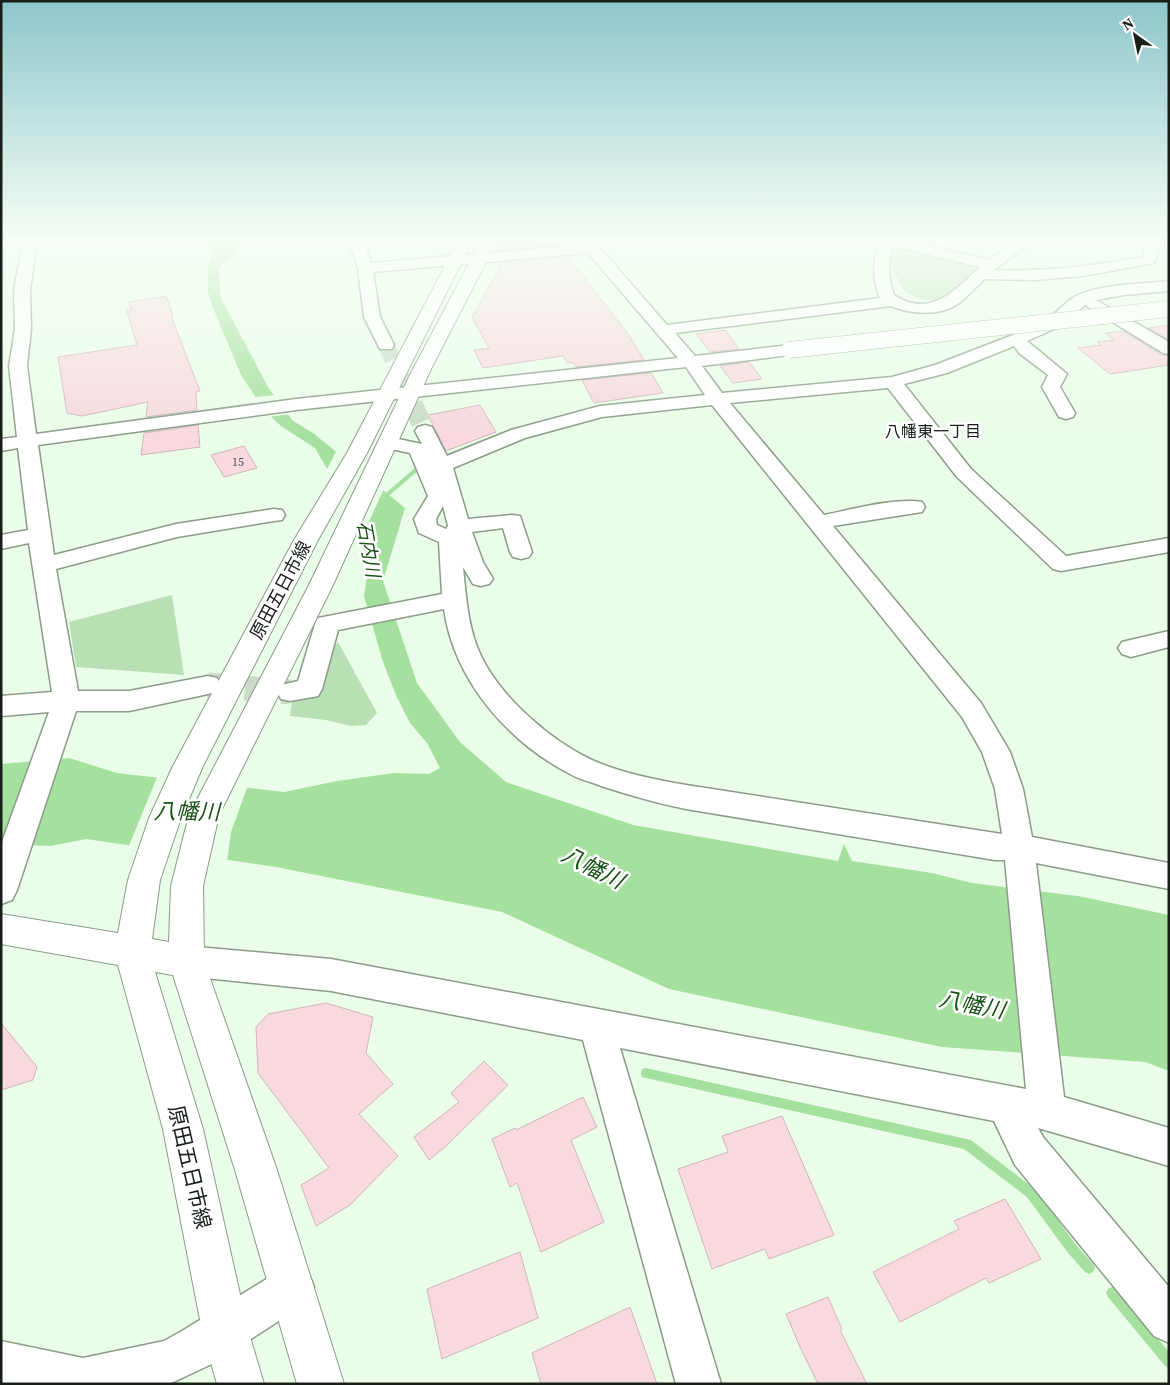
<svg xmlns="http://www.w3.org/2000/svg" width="1170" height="1385" font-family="'Source Serif 4','Noto Sans JP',serif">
	<rect width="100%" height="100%" fill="#eafde8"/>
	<!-- green -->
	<g fill="#b9dfb5">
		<path d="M900,247L979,266L973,276L946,298L934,300H922L905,292L890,266L893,248Z"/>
		<path d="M172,595L184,675L76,667L69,622Z"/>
		<path d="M338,642L377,713L366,725L351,726L326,720L290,716L292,700L321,693L329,653Z"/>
	</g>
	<!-- water -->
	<path fill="#a6e09f" d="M211,241H235L238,251L233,257L223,263L219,270L221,298L268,387L292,420L313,433L405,508L383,581L417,683L460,742L506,782L633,825L838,861L844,844L852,861L932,873L972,883L1078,896L1169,915V1071L1145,1062L942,1047L669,989L502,912L276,867L86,839L51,846L1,844V764L69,758L117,773L284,792L337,781L394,773L429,774L440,768L427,743L410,723L396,695L383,662L364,596L369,563L349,507L315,448L281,426L265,411L241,375L213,308L208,292V269L212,251Z"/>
	<!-- pier -->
	<g fill="#eafde8">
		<path d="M277,395L291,414L268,417L253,397Z"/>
		<path d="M337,450L384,489L359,543L347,508L326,471Z"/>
		<path d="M158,775L248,785L231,832L227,862L128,848Z"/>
	</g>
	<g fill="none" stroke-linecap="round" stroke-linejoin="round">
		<!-- stream -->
		<g fill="#a6e09f" fill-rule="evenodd">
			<path d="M1081,293L1085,294L1073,300L1064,310H1060V308L1069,298Z"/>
			<path d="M510,429L513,431L512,432L439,460L437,461L434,459Z"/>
			<path d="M424,463L427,465L420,469L383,501H379V499L416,467Z"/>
			<path d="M646,1068L971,1140L1035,1189L1076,1245L1093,1264L1095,1268L1093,1272L1089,1274L1085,1272L1068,1253L1027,1197L964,1149L646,1078L642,1077L641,1073L642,1069Z"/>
			<path d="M1112,1287L1116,1289L1169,1352V1368L1165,1366L1108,1297L1106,1293L1108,1289Z"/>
		</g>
	</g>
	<!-- building -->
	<g fill="#f7d9de" stroke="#d1b5ba">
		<path d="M532,241H556L559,245L498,250L494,244Z"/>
		<path d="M568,257L628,334L644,360L576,367L574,363H567L563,356L483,368L474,350L489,348L472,317L502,263Z"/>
		<path d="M166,296L173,316H171L200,391L196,392L197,410L146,417L148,402L82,416L67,413L58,357L137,345L127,311L131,310L129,302Z"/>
		<path d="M1169,325V340L1148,328Z"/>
		<path d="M725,330L739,349L710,352L696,334Z"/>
		<path d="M1123,331L1162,355L1169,356V365L1110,374L1078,348L1101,345L1097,342L1114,340L1105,333Z"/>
		<path d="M749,362L762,379L733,383L720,366Z"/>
		<path d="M651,373L663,393L594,403L582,380Z"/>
		<path d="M480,405L496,432L446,451L428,415Z"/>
		<path d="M198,425L200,447L141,455L144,433Z"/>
		<path d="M244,446L257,468L224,477L211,455Z"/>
		<path d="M326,1003L373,1017L366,1053L393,1084L359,1114L398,1156L350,1205L316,1226L301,1185L329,1168L258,1073L256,1027L268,1014Z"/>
		<path d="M1,1023L37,1067L33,1080L1,1090Z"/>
		<path d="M484,1061L508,1085L444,1148L429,1160L414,1137L459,1102L451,1093Z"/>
		<path d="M583,1097L597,1127L571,1140L604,1222L541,1252L517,1183L510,1187L492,1139L515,1128L516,1130Z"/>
		<path d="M782,1116L834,1235L769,1259L765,1249L712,1269L678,1169L728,1152L722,1136Z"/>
		<path d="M1005,1199L1041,1259L989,1283L986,1278L900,1322L873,1272L959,1229L954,1221Z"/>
		<path d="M520,1252L538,1318L442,1359L427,1289Z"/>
		<path d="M828,1297L842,1329L840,1330L867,1384H818L800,1347L786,1314Z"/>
		<path d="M630,1307L657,1384H541L532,1353Z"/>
	</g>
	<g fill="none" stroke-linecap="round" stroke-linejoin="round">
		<!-- minor-tunnel-far2 -->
		<path stroke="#cadcc9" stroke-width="16" stroke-dasharray="16 8" stroke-linecap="butt" d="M386,345L401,378"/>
		<!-- minor-tunnel-far1 -->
		<path stroke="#cadcc9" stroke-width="20" stroke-dasharray="20 10" stroke-linecap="butt" d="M400,377L425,431"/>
		<!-- minor-tunnel -->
		<path stroke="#cadcc9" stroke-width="25" stroke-dasharray="25 12" stroke-linecap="butt" d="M208,685L290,692"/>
		<!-- minor casing -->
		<g stroke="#8b9c89" stroke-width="3">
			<g id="minor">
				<path d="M23,241H37L30,290L31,329L27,366L36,434L296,399L678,358L588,253L373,272L380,317L394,345L392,349H380L364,317L358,268L349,241H363L371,263L582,245L579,241H594L667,325L880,298C872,279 872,260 881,241H909L989,260L1016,241H1032L994,270C1047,272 1091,266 1143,257L1147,241H1161L1154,263L1083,276L1035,280L985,279C977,286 968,296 959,303C940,317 911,314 891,306L675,333L695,356L789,345L795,346L797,350L795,354L789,355L702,366L722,393L892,377L935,365L1036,326C1053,318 1059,307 1073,298C1095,284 1143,284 1169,281V291L1124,295L1096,300L1169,342V354L1163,353L1088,307L1086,304L1061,326L1027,341L1067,374L1060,387L1075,413L1073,417L1066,419L1059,417L1042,387L1048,375L1019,353L1014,346L947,373L904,384L971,469L1066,556L1169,538V552L1061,571L1053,569L957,477L888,388L730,403L824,515C849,510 897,497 922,502L925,507L922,512L833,526L981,703L1010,752L1023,789L1032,837L1169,863V889L1036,863L1064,1097L1169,1128V1166L1038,1128L1043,1137L1169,1287V1343L1154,1336L1015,1165L994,1121L620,1048L721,1384H676L583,1040L331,991L186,976L174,972L169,961L174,950L186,946L331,959L1026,1089L1005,860H995L686,809C657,803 629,795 601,786C592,782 581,780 572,775C509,743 454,681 444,609L338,630L322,689L318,696L290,701L281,699L277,692L281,685L298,681L315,624L318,618L442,594L439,542L419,533L414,519L428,496L410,453L382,447L379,443L382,439L389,437L422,444L415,431L418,427L425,425L432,427L447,456L511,430L600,406L705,395L686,367L296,410L38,445L54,555L176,524L274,509L282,510L285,515L282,520L274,521L177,537L56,569L78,691H129L208,676L217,678L221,685L217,692L208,694L129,711H76L17,890L12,900L1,904V845L49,712L1,716V696L52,692L29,543L1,549V535L28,530L18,448L1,451V439L17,437L9,366L15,329L14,290ZM893,246L980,267C955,290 931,319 894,295C888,278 887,262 893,246ZM712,405L962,717L982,752L995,789L1002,834L686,785C656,780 622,773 594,761C552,742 501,698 481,656C468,629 466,597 463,567L473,584L481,586L489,584L493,579L483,562L472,532L503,528L510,552L513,557L521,559L529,557L532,552L520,516L512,515L468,519L453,468L525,438L602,417ZM443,506L448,526L446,529L437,525L436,519Z"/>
				<path d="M1169,631V647L1131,657L1122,654L1118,648L1122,642Z"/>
				<path d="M293,1266L308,1272L314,1287L308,1302L214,1363L169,1384H1V1341L83,1358L164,1341L182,1331L278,1272Z"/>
			</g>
		</g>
		<!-- major casing -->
		<g stroke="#8b9c89" stroke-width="2">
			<path id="major" d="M458,241H472L367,453L318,540L203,766L181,818L160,880L152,939L169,942L171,886L189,815L308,587L413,369L472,258L479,241H493L488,258L431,369L332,587L219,815L203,886L204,961L277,1170L344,1384H297L235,1170L173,975L155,972L203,1129L248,1330L264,1384H217L202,1330L163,1129L118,965L1,944V914L118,933L128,880L149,818L173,766L294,540L347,453Z"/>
		</g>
		<!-- minor -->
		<use href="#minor" fill="#fff" fill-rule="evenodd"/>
		<!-- major -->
		<use href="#major" fill="#fff" fill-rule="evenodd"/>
		<!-- minor-bridge casing -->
		<g stroke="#8b9c89" stroke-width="17" stroke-linecap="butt">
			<path id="minor-bridge" d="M789,350L1169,309"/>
		</g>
		<!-- minor-bridge -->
		<use href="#minor-bridge" stroke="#fff" stroke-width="16"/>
	</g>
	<!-- sky -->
	<linearGradient id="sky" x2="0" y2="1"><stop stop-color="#8dc6cb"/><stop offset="0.55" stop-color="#f6fef5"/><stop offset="1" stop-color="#f6fef5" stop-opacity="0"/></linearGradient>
	<rect width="1170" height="435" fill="url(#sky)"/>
	<g text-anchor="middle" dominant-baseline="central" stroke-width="5" stroke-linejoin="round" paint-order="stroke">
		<!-- far-number labels -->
		<g font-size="12" fill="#504e4a">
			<text x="238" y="462">15</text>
		</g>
		<!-- far-neighbourhood labels -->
		<g font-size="16" fill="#181f18" stroke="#fff">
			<text x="933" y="431">八幡東一丁目</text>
		</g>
		<!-- street labels -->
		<g font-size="18" fill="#181f18" stroke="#fff">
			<text transform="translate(280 590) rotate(-62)">原田五日市線</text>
		</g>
		<!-- water labels -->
		<g font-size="19" font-style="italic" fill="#185114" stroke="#fff">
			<text transform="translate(369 549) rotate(80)">石内川</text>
		</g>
		<!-- near-street labels -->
		<g font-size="21" fill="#181f18" stroke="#fff">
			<text transform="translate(190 1167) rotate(77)">原田五日市線</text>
		</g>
		<!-- near-water labels -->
		<g font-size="22" font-style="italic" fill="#185114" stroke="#fff">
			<text transform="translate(187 811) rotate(1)">八幡川</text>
			<text transform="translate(593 867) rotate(27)">八幡川</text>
			<text transform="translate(972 1004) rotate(11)">八幡川</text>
		</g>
	</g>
	<!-- border -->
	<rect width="1170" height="1385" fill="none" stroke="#181f18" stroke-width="5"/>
	<!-- north arrow -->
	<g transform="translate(1135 35) rotate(327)" stroke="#ffffff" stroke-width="4" paint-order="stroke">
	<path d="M0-4L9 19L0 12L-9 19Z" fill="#181f18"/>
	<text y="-8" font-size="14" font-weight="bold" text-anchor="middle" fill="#181f18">N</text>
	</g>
</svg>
